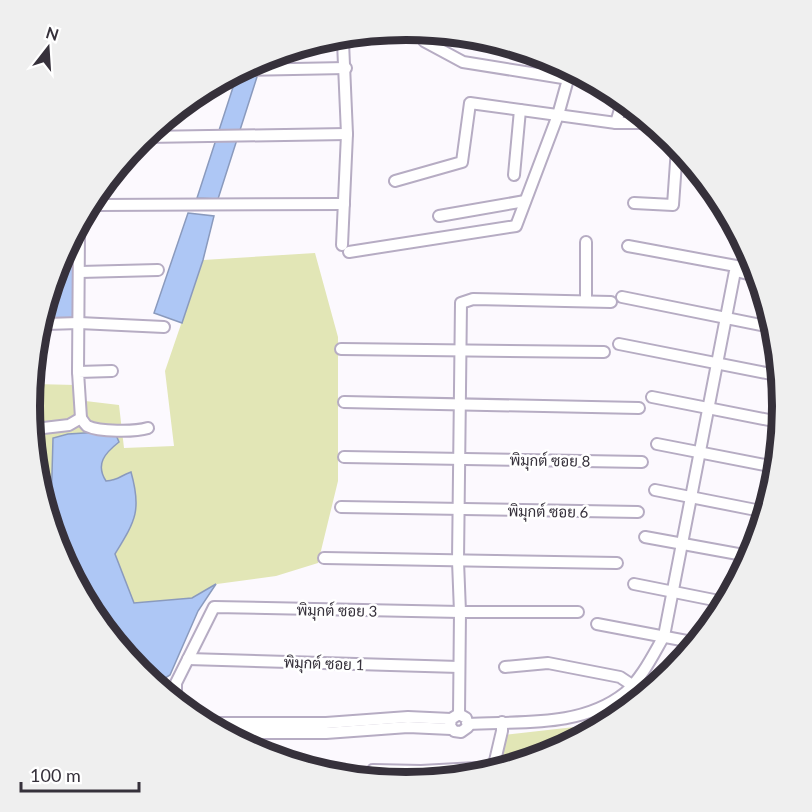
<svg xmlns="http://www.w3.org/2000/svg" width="812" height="812" font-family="Lato,Sarabun,sans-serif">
	<rect width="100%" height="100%" fill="#fcf9fe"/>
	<!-- green -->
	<g fill="#e2e6b6">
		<path d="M315,253L338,337V481L318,563L276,576L217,584L192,598L134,603L115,554C135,524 141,508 131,472C119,476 119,480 105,481C95,464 105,453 119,442L101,432L68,434L53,438L51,510L30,406L34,384L76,385L77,400L119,405L124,448L174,446L165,371L203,260Z"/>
		<path d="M592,725L550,754L497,764L504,735Z"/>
	</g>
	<!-- water -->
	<g fill="#aec7f5" stroke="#8a9abd" stroke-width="1.5">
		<path d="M263,58L218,199L197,198L237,75Z"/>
		<path d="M188,213L214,216L203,260L182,323L154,313Z"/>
		<path d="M75,238V318L53,320V293L59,262Z"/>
		<path d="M101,432L116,435L119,442C105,453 95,464 106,481C120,480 119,476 131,472C142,511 135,521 115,554L134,603L192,598L216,584L198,611L170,675L157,683L140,672L58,550L51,510L53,438L68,434Z"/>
	</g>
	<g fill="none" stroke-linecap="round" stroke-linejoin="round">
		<!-- minor casing -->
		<g stroke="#b6acc3" stroke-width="14">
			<g id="minor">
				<path d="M427,34L424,41L463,62L569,79"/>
				<path d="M246,70L346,68"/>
				<path d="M616,123L621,106"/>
				<path d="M145,137L347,134"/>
				<path d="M514,175L520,110"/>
				<path d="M395,181L462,162L470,103L616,123H646"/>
				<path d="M634,203L673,205L677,148"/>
				<path d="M97,205L344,204"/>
				<path d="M439,216L525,201"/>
				<path d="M342,245L347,134L343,42"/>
				<path d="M349,252L516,226L558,115L570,72"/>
				<path d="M736,271L756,276"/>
				<path d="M80,272L158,270"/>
				<path d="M622,297L766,326"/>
				<path d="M586,301V242"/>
				<path d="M46,324L79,323L164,327"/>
				<path d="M619,344L776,375"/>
				<path d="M341,349L604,352"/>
				<path d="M112,371L78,372L81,418C83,421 84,423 87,426C99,432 135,432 148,428"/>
				<path d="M78,372L79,231"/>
				<path d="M652,397L779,422"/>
				<path d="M344,402L639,408"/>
				<path d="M35,429L69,425L81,418"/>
				<path d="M657,444L770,466"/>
				<path d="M344,457L642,462"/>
				<path d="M655,490L761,511"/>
				<path d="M341,507L638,512"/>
				<path d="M645,537L749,556"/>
				<path d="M324,558L617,563"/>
				<path d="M634,584L719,601"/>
				<path d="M597,624L692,642"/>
				<path d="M188,659L459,667"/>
				<path d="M505,667L548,663L620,677L632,685"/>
				<path d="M176,695V683L214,607L460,612H578"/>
				<path d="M459,714L460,612L458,561L461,303L473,299L611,302"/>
				<path d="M216,723H326L408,717L451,719L459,714L466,718L468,727L461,732L454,731L450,726L451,719"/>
				<path d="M468,724C520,721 581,728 625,693C642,678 653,655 664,636L736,266L628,246"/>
				<path d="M231,733H326L408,727L451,729"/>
				<path d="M494,765L502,731V722"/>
				<path d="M372,775L373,770L421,771L476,768"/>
			</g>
		</g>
		<!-- minor -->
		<use href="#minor" stroke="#fff" stroke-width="10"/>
	</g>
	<g text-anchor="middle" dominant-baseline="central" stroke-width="5" stroke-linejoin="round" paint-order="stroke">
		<!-- street labels -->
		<g font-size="15" fill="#36313b" stroke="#fff">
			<text transform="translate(550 460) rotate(1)">พิมุกต์ ซอย 8</text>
			<text transform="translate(548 511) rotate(1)">พิมุกต์ ซอย 6</text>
			<text transform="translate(337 610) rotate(1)">พิมุกต์ ซอย 3</text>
			<text transform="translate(324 663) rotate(2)">พิมุกต์ ซอย 1</text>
		</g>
	</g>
	<!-- crop -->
	<path d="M0 0H812V812H0ZM40 406a366 366 0 1 1 732 0a366 366 0 1 1-732 0Z" fill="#efefef" fill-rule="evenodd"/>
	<path fill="none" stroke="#36313b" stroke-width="8" d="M40 406a366 366 0 1 1 732 0a366 366 0 1 1-732 0Z"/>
	<!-- north arrow -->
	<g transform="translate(48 48) rotate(17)" stroke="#ffffff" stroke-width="4.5" paint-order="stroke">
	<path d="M0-4.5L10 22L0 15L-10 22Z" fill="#36313b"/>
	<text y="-9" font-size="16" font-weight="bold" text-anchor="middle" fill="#36313b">N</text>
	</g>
	<!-- scale -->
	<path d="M21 782v9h118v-9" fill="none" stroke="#36313b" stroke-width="3"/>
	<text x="30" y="782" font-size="18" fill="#36313b" stroke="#ffffff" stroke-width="4.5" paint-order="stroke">100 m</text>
</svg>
